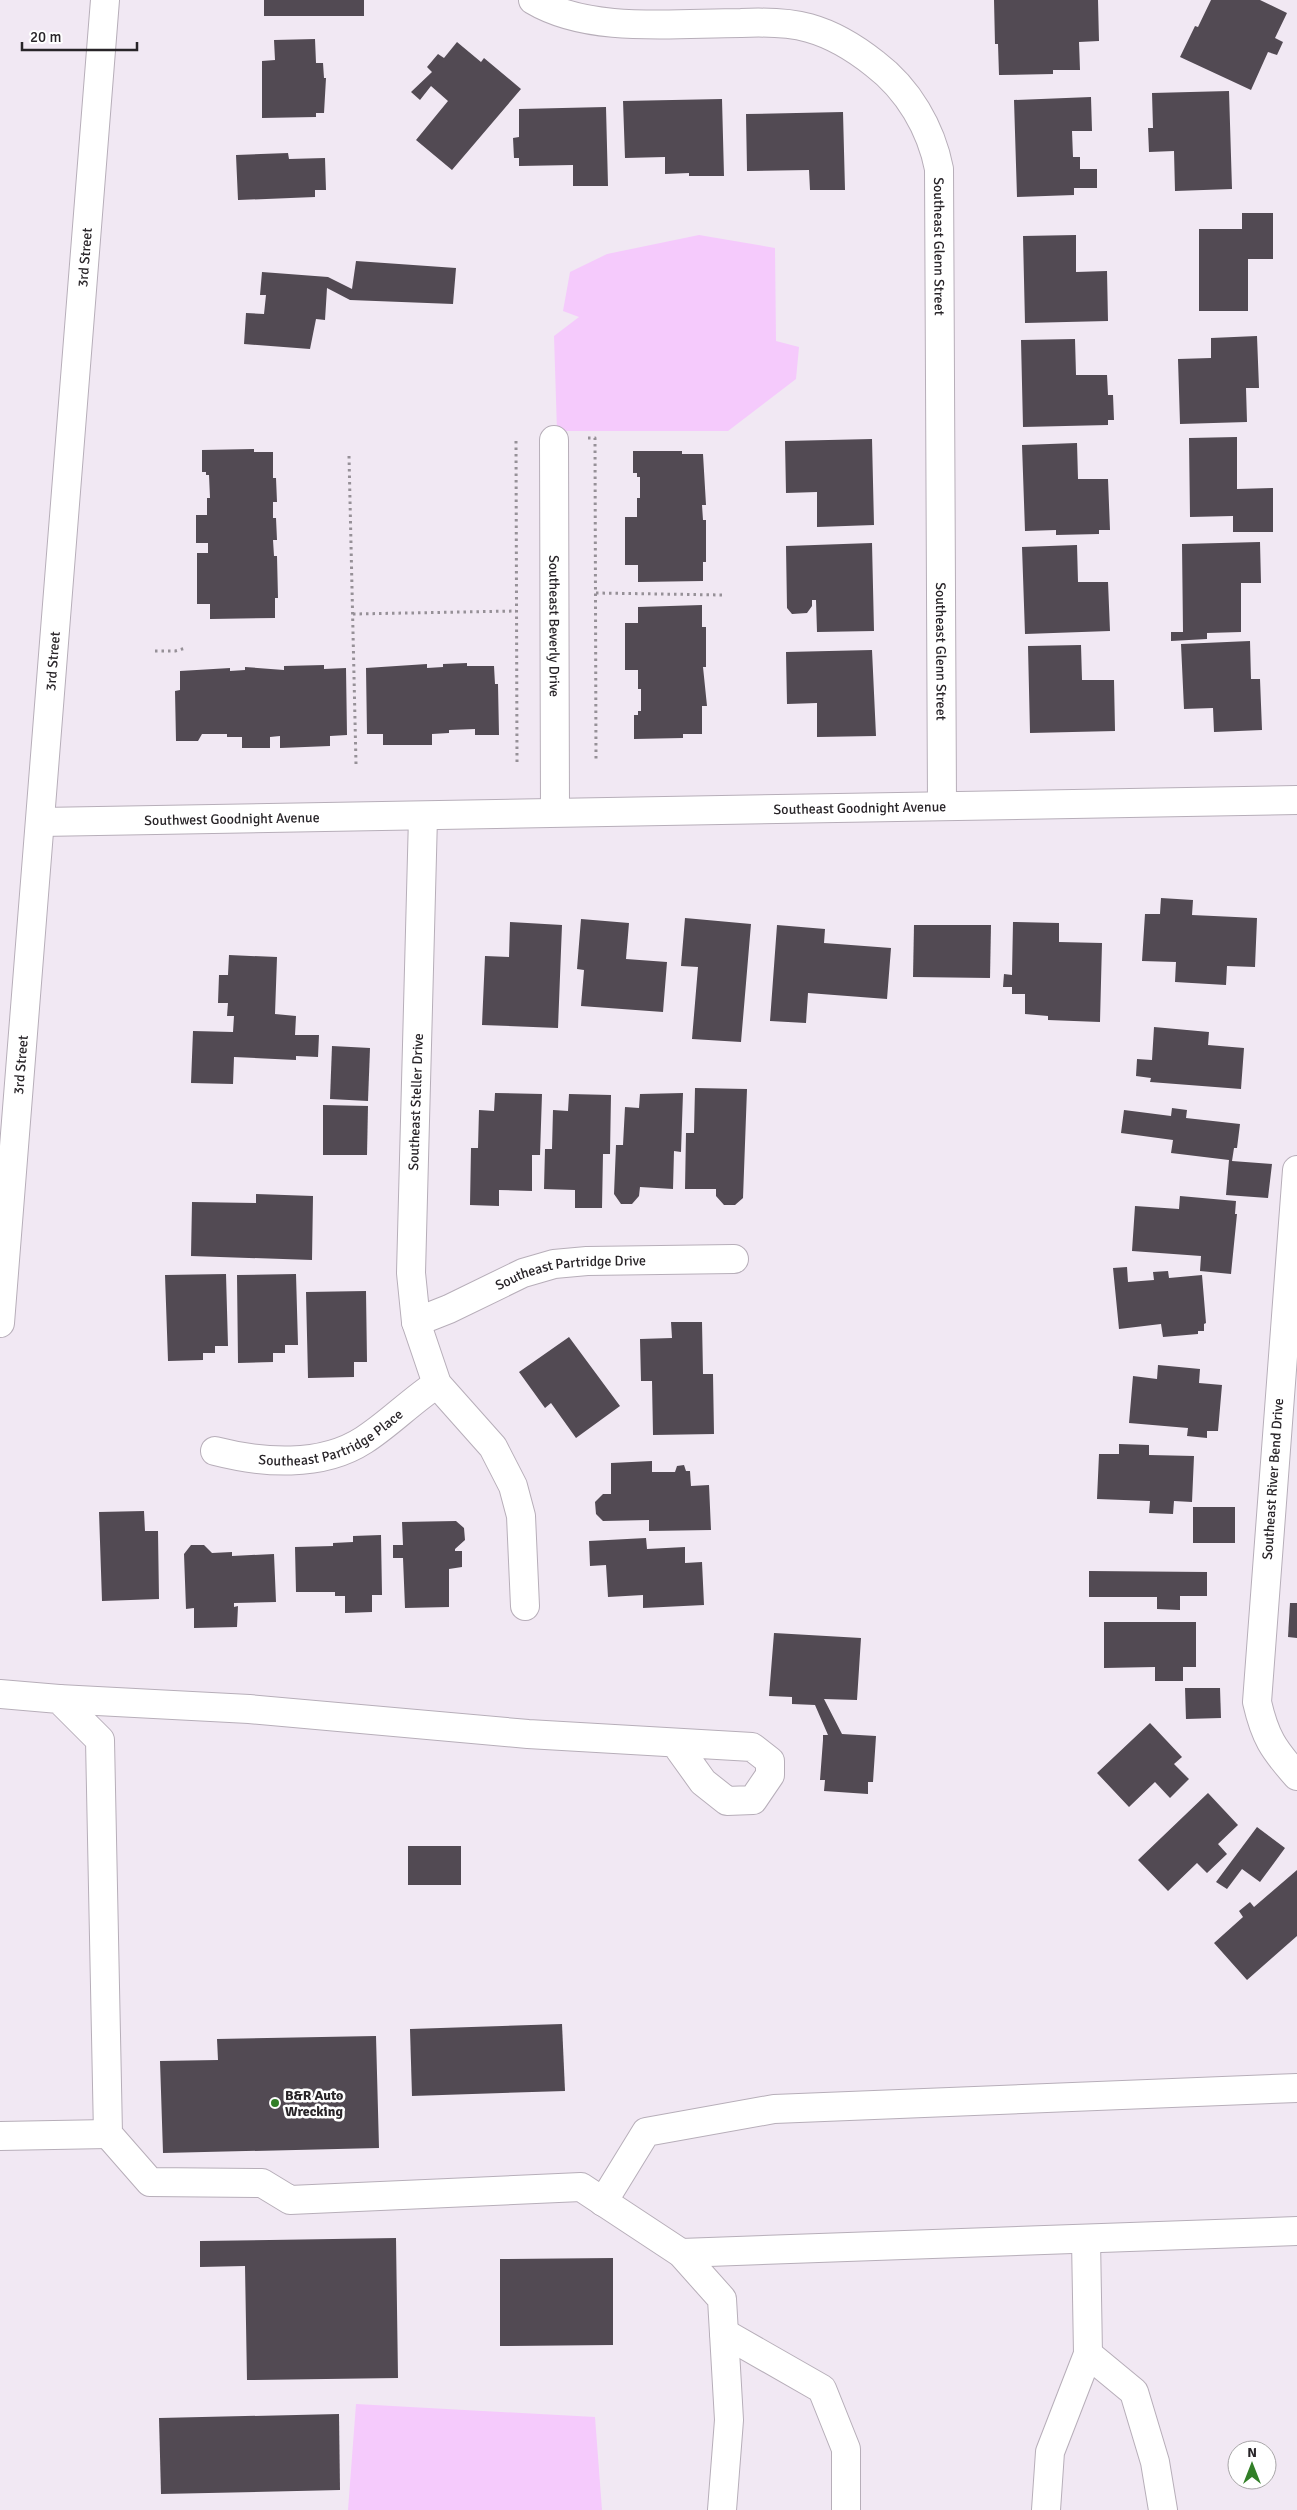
<svg xmlns="http://www.w3.org/2000/svg" width="1297" height="2510" font-family="Signika,sans-serif">
	<rect width="100%" height="100%" fill="#f1e8f3"/>
	<!-- green -->
	<g fill="#f5cafc">
		<path d="M699,235L775,248L776,341L799,347L796,379L728,431H557L554,336L579,317L563,311L570,272L607,254Z"/>
		<path d="M356,2404L595,2417L602,2510H348Z"/>
	</g>
	<!-- building -->
	<g fill="#524a53">
		<rect x="264" y="0" width="100" height="16"/>
		<path d="M994,0H1098L1099,41L1079,42L1080,70H1053V74L999,75L998,44H995Z"/>
		<path d="M1211,0H1260L1287,13L1275,38L1283,42L1277,55L1268,52L1251,90L1180,57L1195,26L1198,27Z"/>
		<path d="M315,39L316,63H323L324,78H326L324,113H316V117L262,118V61L275,60L274,40Z"/>
		<path d="M457,42L481,62L484,58L521,89L452,170L416,140L448,101L431,86L420,100L411,92L432,72L427,67L438,54L444,58Z"/>
		<path d="M1229,91L1232,189L1175,191L1174,151L1149,152L1148,128H1153L1152,93Z"/>
		<path d="M1091,97L1092,131H1072L1073,157H1080V169H1097V188H1074V195L1017,197L1014,100Z"/>
		<path d="M722,99L724,176H689V173L665,174V157L625,158L623,101Z"/>
		<path d="M606,107L608,186H573V165L519,166V158H514L513,138L519,137V109Z"/>
		<path d="M843,112L845,190H810L809,170L747,171L746,114Z"/>
		<path d="M288,153L289,159L325,158L326,190H315V197L238,200L236,155Z"/>
		<path d="M1242,213H1273V259H1248V311H1199V229H1242Z"/>
		<path d="M1076,235V272L1107,271L1108,321L1025,323L1023,236Z"/>
		<path d="M356,261L456,268L453,304L350,300L327,288L325,320L316,319L310,349L244,344L246,313L264,314L266,295H260L262,272L328,277L352,289Z"/>
		<path d="M1257,336L1259,388H1246L1247,422L1180,424L1178,359L1211,358V338Z"/>
		<path d="M1075,339L1076,375H1107L1108,395H1113L1114,420H1108V425L1023,427L1021,340Z"/>
		<path d="M1237,437V489L1273,488V532H1233V516L1190,517L1189,438Z"/>
		<path d="M872,439L874,525L817,527V492L786,493L785,441Z"/>
		<path d="M1077,443L1078,479H1108L1110,530H1099V534L1056,535V530L1025,531L1022,445Z"/>
		<path d="M254,449V452H273V478H276L277,502H273V518H276L277,540H273L274,556H277L278,598H275V618L210,619V604H197V553H208V543H196V515H207V498H210L209,475H206V472H202V450Z"/>
		<path d="M633,451H682V454H703L706,505H702L703,520H706V562H703V581L638,582V565H625V517H637V498H640V477H637V473H633Z"/>
		<path d="M1260,542L1261,583H1241V632L1207,633V639L1171,641V632H1183L1182,544Z"/>
		<path d="M872,543L874,631L817,632L816,600H812V606L807,613L792,614L787,608L786,546Z"/>
		<path d="M1077,545L1078,582H1108L1110,631L1025,634L1022,547Z"/>
		<path d="M702,605V627H706V667H703L707,706H702V734H683V738L634,739V715H638V711H641V689H638V670H625V623H638V607Z"/>
		<path d="M1250,641L1251,679H1260L1262,730L1214,732L1213,708L1184,709L1181,644Z"/>
		<path d="M1081,645L1082,680H1114L1115,731L1030,733L1028,646Z"/>
		<path d="M872,650L876,736L817,737V703L787,704L786,652Z"/>
		<path d="M467,663V666H494L495,684H498L499,735H475V729L449,730V733L432,734V745H383V734H367L366,668L427,664V668L443,667V664Z"/>
		<path d="M324,665V669L346,668L347,735L330,736V746L280,748V736L270,737V748H242V737H227V734H202L198,741H176L175,691L180,690V671L230,668V671L245,670V667L284,670V666Z"/>
		<path d="M1161,898L1193,900L1192,915L1257,918L1255,967L1227,966L1226,985L1175,982L1176,962L1142,961L1145,914H1160Z"/>
		<path d="M685,918L751,924L741,1042L692,1039L698,967L681,966Z"/>
		<path d="M581,919L629,923L626,959L667,962L663,1012L581,1006L584,970L577,969Z"/>
		<path d="M510,922L562,925L558,1028L482,1025L485,956L509,957Z"/>
		<path d="M1013,922L1059,923V942L1102,943L1100,1022L1048,1020V1016L1025,1014V994H1012V987H1003L1004,974L1012,975Z"/>
		<path d="M777,925L825,929L824,943L891,948L887,999L808,993L806,1023L770,1021Z"/>
		<path d="M914,925H991L990,978L913,977Z"/>
		<path d="M229,955L277,957L275,1014L296,1016L295,1035H319L318,1057L296,1056V1060L234,1057L233,1084L191,1083L193,1031L233,1032L234,1016H227L228,1003H218L219,975H228Z"/>
		<path d="M1154,1027L1209,1032L1208,1045L1244,1048L1241,1089L1150,1082L1151,1078L1136,1076L1137,1059L1152,1060Z"/>
		<path d="M332,1046L370,1048L368,1101L330,1099Z"/>
		<path d="M695,1088L747,1089L743,1198L735,1205H724L716,1196V1189H685L686,1133H694Z"/>
		<path d="M495,1093L542,1094L540,1155H532V1191L499,1190V1206L470,1205L471,1148H478L479,1110L494,1111Z"/>
		<path d="M683,1093L681,1152L674,1151L673,1189L640,1187L639,1196L632,1204H621L614,1194L616,1145H623L625,1107L639,1108L640,1094Z"/>
		<path d="M569,1094L611,1095L610,1154H603L602,1208H575V1190L544,1189L545,1149H552L553,1110L568,1111Z"/>
		<path d="M323,1105L368,1106L367,1155H323Z"/>
		<path d="M1172,1108L1187,1110L1186,1118L1240,1124L1237,1148H1234L1232,1161L1272,1164L1268,1198L1226,1195L1229,1160L1171,1153L1173,1140L1121,1133L1124,1110L1171,1116Z"/>
		<path d="M256,1194L313,1196L312,1260L191,1256L192,1202L256,1203Z"/>
		<path d="M1180,1196L1236,1201L1235,1214H1237L1231,1274L1200,1271L1201,1256L1132,1251L1135,1206L1179,1209Z"/>
		<path d="M1127,1267L1128,1282L1154,1280L1153,1272L1168,1271L1169,1278L1202,1275L1206,1323L1204,1324V1331H1198V1334L1163,1337L1161,1324L1119,1329L1113,1268Z"/>
		<path d="M226,1274L228,1346H215V1353H203V1360L168,1361L165,1275Z"/>
		<path d="M296,1274L298,1345H285V1353H273V1362L238,1363L237,1275Z"/>
		<path d="M366,1291L367,1362H354V1377L308,1378L306,1292Z"/>
		<path d="M671,1322H702L703,1374H713L714,1434L653,1435L652,1381H641L640,1339L672,1338Z"/>
		<path d="M569,1337L620,1406L576,1438L551,1403L545,1408L519,1372Z"/>
		<path d="M1158,1365L1200,1369L1199,1383L1222,1385L1218,1431H1207V1438L1187,1436L1188,1428L1129,1423L1133,1376L1157,1379Z"/>
		<path d="M1119,1444L1149,1445V1455L1194,1456L1192,1502L1174,1501L1173,1514L1149,1513L1150,1501L1097,1499L1099,1454H1119Z"/>
		<path d="M652,1461V1472H675L677,1466L684,1465L686,1471H690L691,1486L709,1485L711,1530L649,1531V1520L603,1521L596,1514L595,1502L603,1494H611V1463Z"/>
		<rect x="1193" y="1507" width="42" height="36"/>
		<path d="M144,1511L145,1531H158L159,1599L102,1601L99,1512Z"/>
		<path d="M456,1521L464,1528L465,1540L455,1549V1551H462V1567L449,1569V1607L405,1608L403,1558H393V1545H403L402,1522Z"/>
		<path d="M381,1535L382,1595H372V1612L345,1613V1596H335V1592H296L295,1547L333,1546V1543L353,1542V1536Z"/>
		<path d="M646,1538L647,1549L685,1547V1563L702,1562L704,1605L643,1608V1595L608,1597L606,1565L590,1566L589,1541Z"/>
		<path d="M191,1545H204L212,1553L232,1552V1556L274,1554L276,1602L234,1603V1607L238,1606L237,1627L194,1628V1608L186,1609L184,1554Z"/>
		<path d="M1089,1571L1207,1572V1596H1180V1610L1157,1609V1597H1089Z"/>
		<path d="M1290,1603H1297V1638L1288,1637Z"/>
		<path d="M1104,1622H1196V1667H1183V1681H1155V1667L1104,1668Z"/>
		<path d="M774,1633L861,1638L857,1700L824,1699L842,1734L876,1736L873,1782H868V1794L824,1791L825,1780H820L823,1740V1735H828L815,1705L792,1704V1697L769,1696Z"/>
		<path d="M1185,1688H1220L1221,1718L1186,1719Z"/>
		<path d="M1150,1723L1182,1757L1174,1764L1189,1779L1170,1798L1155,1782L1129,1807L1097,1773Z"/>
		<path d="M1208,1793L1238,1825L1218,1844L1227,1854L1207,1873L1197,1863L1168,1891L1138,1860Z"/>
		<path d="M1257,1827L1285,1848L1260,1882L1242,1869L1227,1889L1216,1882Z"/>
		<rect x="408" y="1846" width="53" height="39"/>
		<path d="M1297,1870V1936L1247,1980L1214,1943L1243,1917L1239,1911L1250,1902L1254,1907Z"/>
		<path d="M562,2024L565,2091L412,2096L410,2029Z"/>
		<path d="M376,2036L379,2148L163,2153L160,2061L218,2060L217,2039Z"/>
		<path d="M396,2238L398,2378L247,2380L245,2266L200,2267V2241Z"/>
		<path d="M613,2258V2345L500,2346V2259Z"/>
		<path d="M339,2414L340,2490L161,2494L159,2418Z"/>
	</g>
	<g fill="none" stroke-linecap="round" stroke-linejoin="round">
		<!-- minor casing -->
		<g stroke="#b7aeb9" stroke-width="30">
			<g id="minor">
				<path id="s1" d="M533,0C590,34 676,23 741,23C764,22 787,22 809,28C834,35 855,48 875,64C908,89 931,128 939,169L942,805"/>
				<path id="s2" d="M554,440L555,812"/>
				<path d="M423,817L411,1273L416,1322L437,1384L493,1447L513,1486L521,1516L525,1606"/>
				<path id="s3" d="M41,822L1297,800"/>
				<path d="M1297,1170L1257,1702C1265,1737 1273,1749 1297,1776"/>
				<path id="s4" d="M416,1322L449,1309L523,1273L554,1264L587,1261L734,1259"/>
				<path id="s5" d="M215,1451C262,1463 321,1468 364,1440C389,1424 411,1401 437,1384"/>
				<path d="M0,1694L59,1699L100,1740L108,2134L150,2182L262,2183L290,2200L581,2187L681,2253L722,2299L729,2420L722,2510"/>
				<path d="M59,1699L249,1709L528,1734L752,1747L770,1761V1775L753,1800L727,1801L703,1782L675,1743"/>
				<path d="M0,2136L108,2134"/>
				<path d="M603,2202L646,2132L774,2109L1297,2088"/>
				<path d="M681,2253L1297,2231"/>
				<path d="M724,2333L822,2389L846,2449V2510"/>
				<path d="M1088,2354L1134,2392L1155,2462L1163,2510"/>
				<path d="M1046,2510L1050,2452L1088,2354L1086,2239"/>
			</g>
		</g>
		<!-- highway casing -->
		<g stroke="#b7aeb9" stroke-width="30">
			<g id="highway">
				<path id="s6" d="M0,1323L105,0"/>
			</g>
		</g>
		<!-- path -->
		<g stroke="#969097" stroke-width="3" stroke-dasharray="2.5 4" stroke-linecap="butt">
			<path d="M588,438H595L596,761"/>
			<path d="M349,456L356,764"/>
			<path d="M596,593L723,595"/>
			<path d="M353,614L516,611"/>
			<path d="M155,651H175L186,648"/>
			<path d="M517,762L516,441H519"/>
		</g>
		<!-- minor -->
		<use href="#minor" stroke="#fff" stroke-width="28"/>
		<!-- highway -->
		<use href="#highway" stroke="#fff" stroke-width="28"/>
	</g>
	<!-- markers -->
	<circle fill="#327f28" stroke="#fff" stroke-width="2" cx="275" cy="2103" r="5"/>
	<g text-anchor="middle" dominant-baseline="central" stroke-width="5" stroke-linejoin="round" paint-order="stroke">
		<!-- street labels -->
		<g font-size="14" fill="#282428" stroke="#fff">
			<text stroke="none"><textPath href="#s1" startOffset="559">Southeast Glenn Street</textPath></text>
			<text stroke="none"><textPath href="#s6" startOffset="1069">3rd Street</textPath></text>
			<text stroke="none"><textPath href="#s2" startOffset="186">Southeast Beverly Drive</textPath></text>
			<text stroke="none"><textPath href="#s1" startOffset="964">Southeast Glenn Street</textPath></text>
			<text stroke="none"><textPath href="#s6" startOffset="664">3rd Street</textPath></text>
			<text stroke="none"><textPath href="#s3" startOffset="819">Southeast Goodnight Avenue</textPath></text>
			<text stroke="none"><textPath href="#s3" startOffset="191">Southwest Goodnight Avenue</textPath></text>
			<text stroke="none"><textPath href="#s6" startOffset="259">3rd Street</textPath></text>
			<text transform="translate(416 1102) rotate(-88)">Southeast Steller Drive</text>
			<text stroke="none"><textPath href="#s4" startOffset="165">Southeast Partridge Drive</textPath></text>
			<text stroke="none"><textPath href="#s5" startOffset="122">Southeast Partridge Place</textPath></text>
			<text transform="translate(1273 1479) rotate(-86)">Southeast River Bend Drive</text>
		</g>
		<!-- poi labels -->
		<g font-size="14" font-weight="bold" fill="#282428" stroke="#fff" text-anchor="start">
			<text x="285" y="2095">B&amp;R Auto<tspan x="285" dy="16">Wrecking</tspan></text>
		</g>
	</g>
	<!-- north arrow -->
	<g transform="translate(1252 2465)"><circle r="24" fill="#ffffff" stroke="#a9a7a9"/>
	<path d="M0-4L9 19L0 12L-9 19Z" fill="#327f28"/>
	<text y="-8" font-size="14" font-weight="bold" text-anchor="middle" fill="#282428">N</text>
	</g>
	<!-- scale -->
	<path d="M22 42v8h115v-8" fill="none" stroke="#282428" stroke-width="2.5"/>
	<text x="30" y="42" font-size="15" fill="#282428" stroke="#ffffff" stroke-width="4" paint-order="stroke">20 m</text>
</svg>
